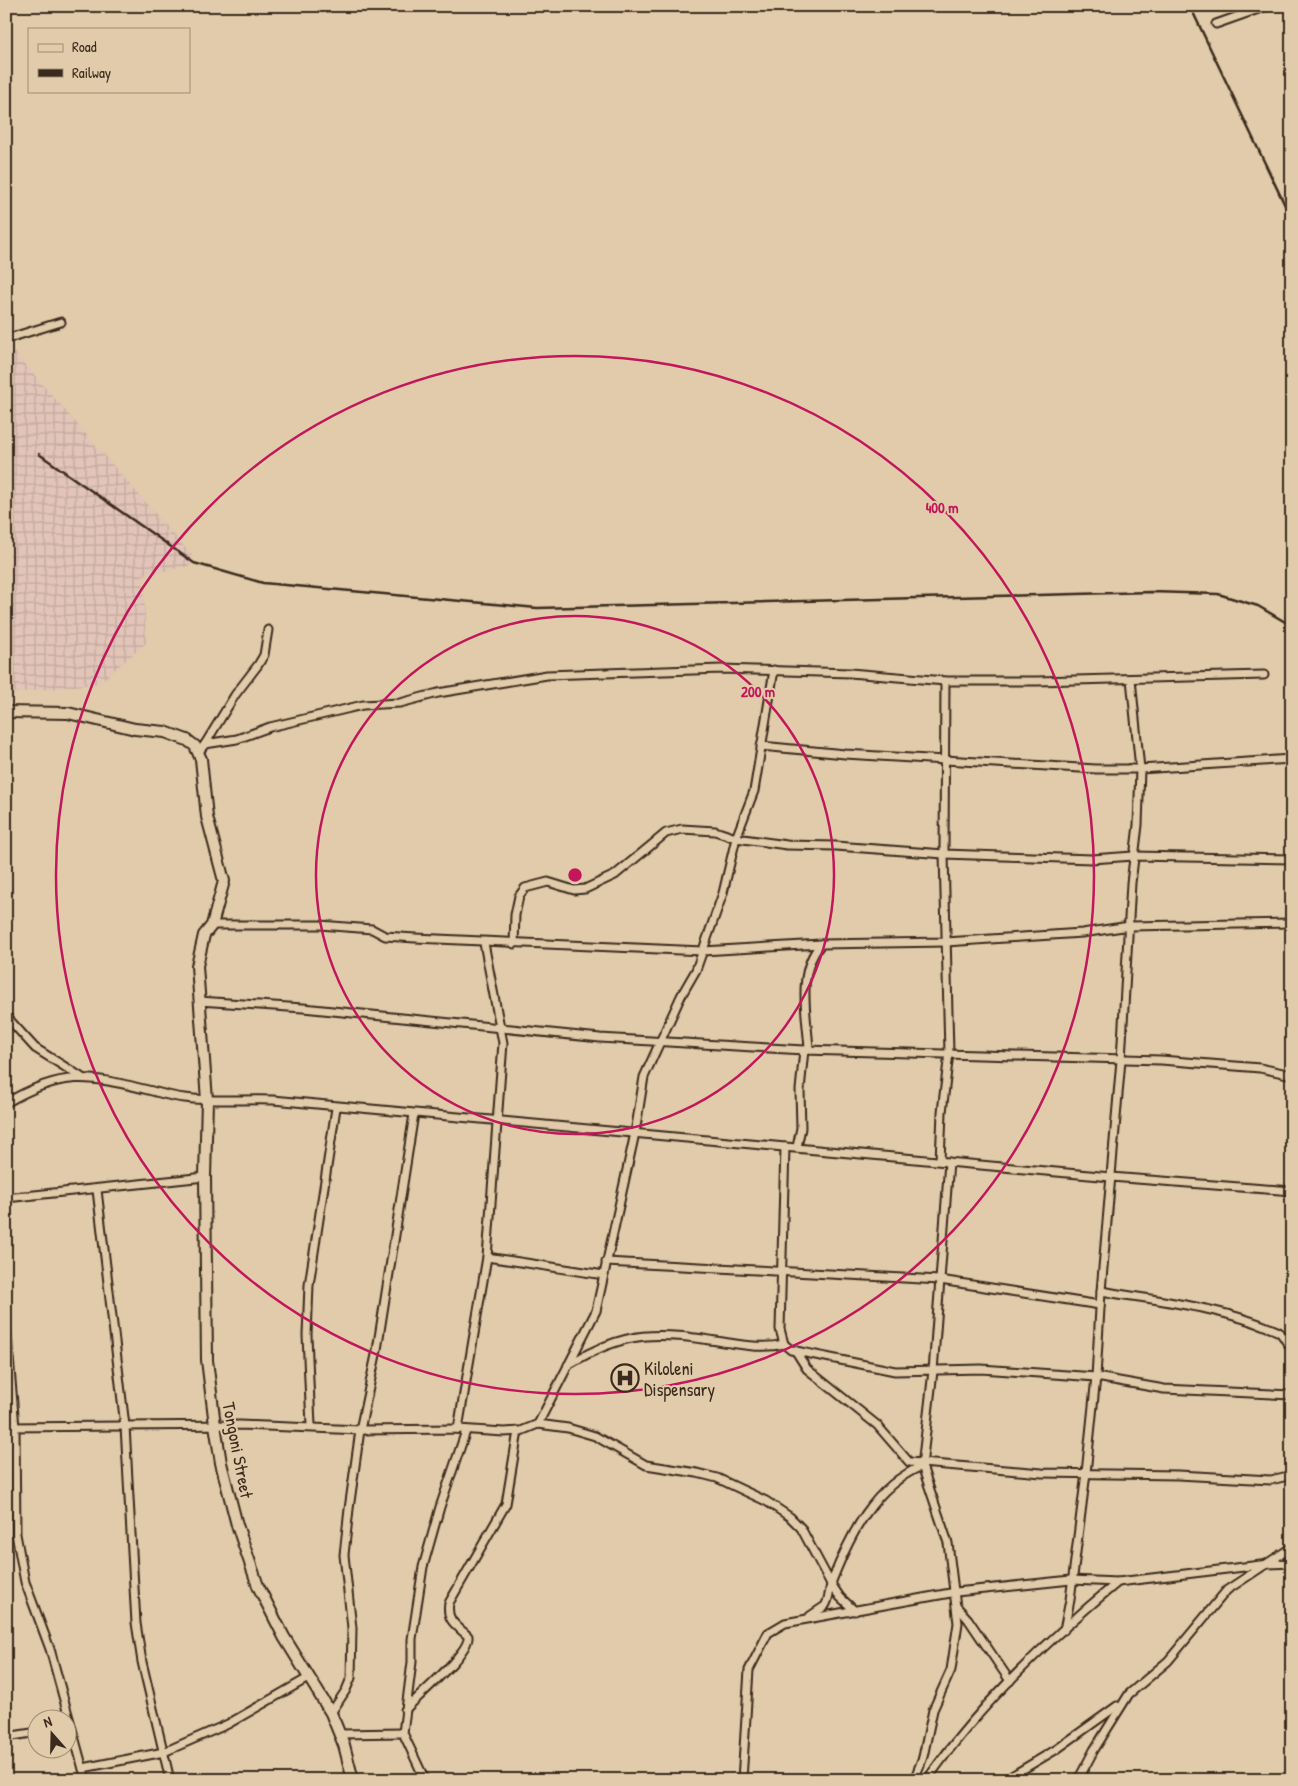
<svg xmlns="http://www.w3.org/2000/svg" width="1298" height="1786" font-family="'Patrick Hand',sans-serif">
	<defs>
		<pattern id="industrial-grid" width="8" height="8" patternUnits="userSpaceOnUse" patternTransform="scale(1.25)"><rect width="8" height="8" fill="#e2c4b8"/><path d="M0 4h8M4 0v8" fill="none" stroke="#c3a99e"/></pattern>
	</defs>
	<rect width="100%" height="100%" fill="#e1cbaa"/>
	<filter id="ink" filterUnits="userSpaceOnUse"><feTurbulence type="fractalNoise" baseFrequency=".02" numOctaves="2"/><feDisplacementMap in="SourceGraphic" scale="10" xChannelSelector="R" yChannelSelector="G"/><feConvolveMatrix kernelMatrix="1 2 1 2 8 2 1 2 1" color-interpolation-filters="sRGB"/></filter>
	<g filter="url(#ink)">
		<!-- industrial -->
		<path fill="url(#industrial-grid)" d="M6,345H8L194,558L189,566L143,575L146,643L99,683L6,694Z"/>
		<g fill="none" stroke-linecap="round" stroke-linejoin="round">
			<!-- street casing -->
			<g stroke="#3b2a1e" stroke-width="11">
				<g id="street">
					<path d="M1216,24L1267,6"/>
					<path d="M6,339L61,322"/>
					<path d="M205,744L235,695L258,665L264,655L268,630"/>
					<path d="M761,746L845,754L1096,769H1140L1292,759"/>
					<path d="M199,752L205,744L237,739L270,727L363,705L400,703L438,693L547,675L722,669L850,673L945,681H1037L1264,675"/>
					<path d="M212,925H320L372,929L385,936L415,938L703,951L821,944L946,942L1082,933L1130,926L1292,923"/>
					<path d="M514,944L515,915L519,896L525,888L548,882L574,890L585,889L615,875L666,833L682,829L715,831L736,838L787,845L836,846L944,854L1092,859L1133,856L1292,859"/>
					<path d="M199,1001L303,1008L600,1038L804,1050L1161,1060L1260,1068L1292,1075"/>
					<path d="M6,1016L35,1048L81,1077"/>
					<path d="M809,1049C807,1015 796,972 821,944"/>
					<path d="M6,1103C62,1070 88,1075 148,1090C160,1093 173,1097 185,1098C214,1102 244,1099 273,1100L1111,1177L1292,1191"/>
					<path d="M785,1147L780,1329L784,1344L791,1350L895,1371L981,1369L1096,1377L1164,1389L1292,1395"/>
					<path d="M797,1147L801,1128L800,1090L804,1050"/>
					<path d="M940,1161L942,1112L949,1053L944,854L945,681"/>
					<path d="M97,1190L125,1426L136,1623L142,1662L170,1780"/>
					<path d="M6,1198L205,1177"/>
					<path d="M487,1257L604,1275"/>
					<path d="M606,1262L940,1280L1100,1305"/>
					<path d="M1101,1291C1159,1301 1222,1307 1277,1331C1285,1334 1284,1343 1292,1347"/>
					<path d="M6,1322L15,1427L16,1534L25,1582L50,1649L86,1780"/>
					<path d="M795,1350L807,1369L877,1425L909,1462L1042,1473L1178,1475L1271,1480L1292,1475"/>
					<path d="M568,1365C627,1329 657,1332 723,1342C743,1345 763,1349 784,1344"/>
					<path d="M538,1424L568,1428L595,1436L646,1465L697,1473L717,1478L766,1501L790,1517L801,1528L831,1584L840,1597L855,1611"/>
					<path d="M311,1426L307,1335L309,1285L336,1108"/>
					<path d="M6,1427L240,1425L360,1430L458,1429L504,1432L521,1431L538,1424L596,1311L635,1133L644,1077L681,996L696,970L723,893L736,838L754,791L774,670"/>
					<path d="M458,1429L487,1257L503,1043L484,943"/>
					<path d="M957,1607L968,1619L1010,1681"/>
					<path d="M810,1616L825,1606C830,1598 829,1589 832,1581C850,1535 874,1486 922,1466"/>
					<path d="M1064,1630L1070,1600L1086,1473L1096,1377L1101,1291L1121,1060L1131,883L1138,825L1140,769L1131,679"/>
					<path d="M405,1710C417,1697 471,1652 468,1636C456,1625 446,1621 449,1603L506,1504L518,1431"/>
					<path d="M331,1713L346,1690L351,1678L352,1628L344,1555L349,1509L360,1430L377,1350L414,1114"/>
					<path d="M340,1734L403,1733"/>
					<path d="M6,1737L38,1732"/>
					<path d="M83,1768L164,1752L228,1724L308,1678"/>
					<path d="M425,1780L403,1733L412,1662V1639L423,1567L440,1507L466,1431"/>
					<path d="M742,1780L749,1670L768,1633L785,1623L956,1592L1071,1580L1118,1582L1269,1564L1292,1563"/>
					<path d="M914,1780L923,1757L933,1710L951,1670L958,1623L948,1543L922,1466L933,1371L949,1162"/>
					<path d="M927,1780C977,1707 1050,1638 1118,1582"/>
					<path d="M1005,1780L1057,1749L1117,1706"/>
					<path d="M1078,1780L1094,1750L1129,1694L1168,1661L1227,1590L1292,1547"/>
				</g>
			</g>
			<!-- secondary casing -->
			<g stroke="#3b2a1e" stroke-width="14">
				<path id="secondary" d="M6,712L68,713L135,729L165,732L187,740L195,746L201,759L207,817L224,881L212,925L204,935L197,966L207,1100L205,1177L207,1360L215,1425L221,1463L237,1525L258,1586L284,1637L331,1713L344,1745L353,1780"/>
			</g>
			<!-- street -->
			<use href="#street" stroke="#e1cbaa" stroke-width="7"/>
			<!-- secondary -->
			<use href="#secondary" stroke="#e1cbaa" stroke-width="10"/>
			<!-- rail -->
			<g stroke="#3b2a1e" stroke-width="2.5">
				<path d="M1190,6L1292,220"/>
				<path d="M39,454L194,563L263,583L537,608L1151,592L1218,594L1258,606L1292,626"/>
			</g>
		</g>
	</g>
	<!-- distance rings -->
	<g fill="none" stroke="#c2185b" stroke-width="2.5">
		<circle cx="575" cy="875" r="259"/>
		<circle cx="575" cy="875" r="519"/>
	</g>
	<!-- icons -->
	<defs>
		<g id="hospital-ring" transform="scale(1.4375)"><circle r="9.5" fill="#e1cbaa" stroke="#3b2a1e" stroke-width="1.5"/><path d="M-5-5h3v3.5h4V-5h3V5h-3V1.5h-4V5h-3Z" fill="#3b2a1e"/></g>
	</defs>
	<g fill-rule="evenodd">
		<use href="#hospital-ring" x="625" y="1378"/>
	</g>
	<g text-anchor="middle" dominant-baseline="central" stroke-width="4" stroke-linejoin="round" paint-order="stroke">
		<!-- poi labels -->
		<g font-size="18" fill="#3b2a1e" stroke="#e1cbaa" text-anchor="start">
			<text x="644" y="1368">Kiloleni<tspan x="644" dy="21">Dispensary</tspan></text>
		</g>
		<!-- street labels -->
		<g font-size="18" fill="#3b2a1e" stroke="#e1cbaa">
			<text transform="translate(238 1450) rotate(79)">Tongoni Street</text>
		</g>
	</g>
	<circle cx="575" cy="875" r="8" fill="#c2185b" stroke="#e1cbaa" stroke-width="2.5"/>
	<g font-size="15" text-anchor="middle" font-weight="bold" fill="#c2185b" stroke="#e1cbaa" stroke-width="4" stroke-linejoin="round" paint-order="stroke">
		<text x="942" y="513">400 m</text>
		<text x="758" y="697">200 m</text>
	</g>
	<!-- margin -->
	<rect width="1298" height="1786" fill="none" stroke="#e1cbaa" stroke-width="25"/>
	<rect x="12" y="12" width="1273" height="1761" fill="none" stroke="#3b2a1e" stroke-width="2" filter="url(#ink)"/>
	<!-- legend -->
	<rect x="28" y="28" width="162" height="65" fill="#e1cbaa" stroke="#9f8b72"/>
	<rect x="38" y="44" width="25" height="8" fill="#e1cbaa" stroke="#9f8b72"/>
	<text x="72" y="52" font-size="15" fill="#3b2a1e">Road</text>
	<rect x="38" y="69" width="25" height="8" fill="#3b2a1e" stroke="#9f8b72"/>
	<text x="72" y="78" font-size="15" fill="#3b2a1e">Railway</text>
	<!-- north arrow -->
	<g transform="translate(52 1734) rotate(340)"><circle r="24" fill="#e1cbaa" stroke="#9f8b72"/>
	<path d="M0-4L9 19L0 12L-9 19Z" fill="#3b2a1e"/>
	<text y="-8" font-size="14" font-weight="bold" text-anchor="middle" fill="#3b2a1e">N</text>
	</g>
</svg>
